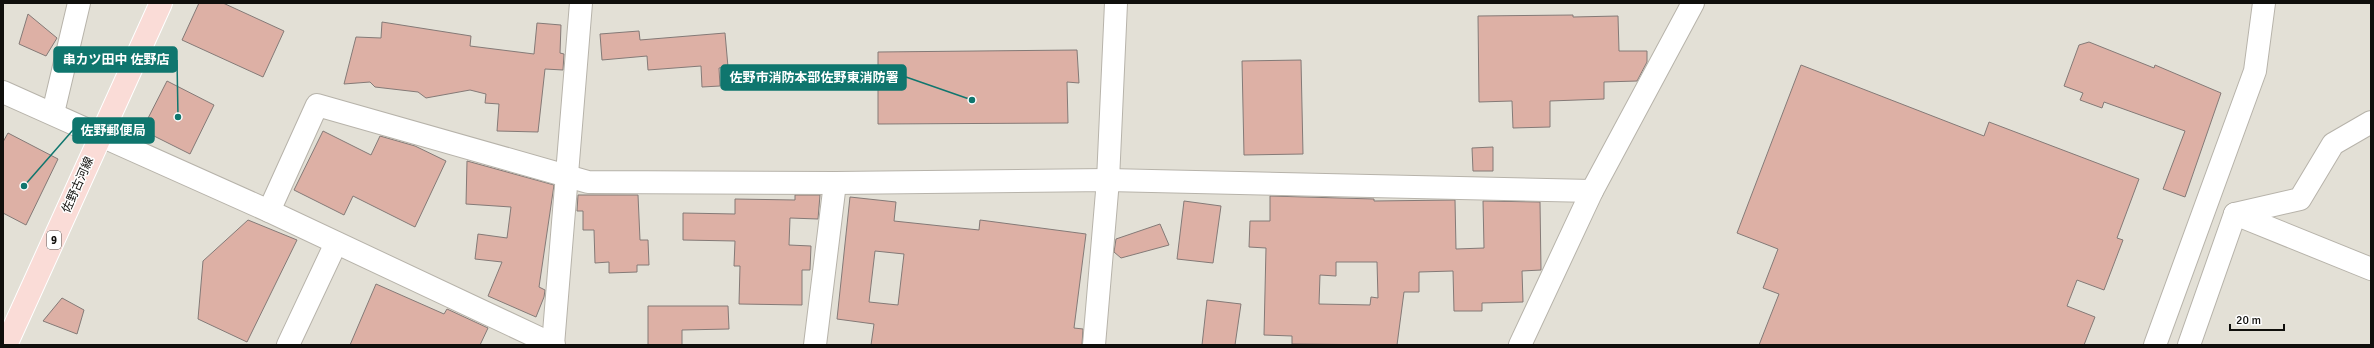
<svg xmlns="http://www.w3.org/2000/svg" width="2374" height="348" font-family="Signika,'Noto Sans JP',sans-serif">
	<rect width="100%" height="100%" fill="#e3e0d6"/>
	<!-- building -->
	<g fill="#ddb0a5" stroke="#847a77" fill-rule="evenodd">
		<path d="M199,3H223L284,31L263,77L182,40Z"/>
		<path d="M28,14L57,38L46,56L19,44Z"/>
		<path d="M1573,15V17L1618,16L1619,51H1647V62L1637,81L1604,82V99L1550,101V127L1513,128L1512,101L1479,102L1478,16Z"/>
		<path d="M382,22L471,36L470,46L534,54L537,23L561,25L560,53L564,54L563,70L545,69L538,132L497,131L499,104L485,103L486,94L470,90L426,98L418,92L375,87L370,82L344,84L356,37L381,38Z"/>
		<path d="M639,31L640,40L725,33L728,67L719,68L720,86L702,87L701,66L648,70L647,56L602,60L600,34Z"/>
		<path d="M2089,42L2154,68L2155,65L2221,93L2185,197L2163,189L2185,131L2104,102L2102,108L2080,100L2083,93L2064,86L2079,45Z"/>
		<path d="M1077,50L1079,83L1067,82L1068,123L878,124V52Z"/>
		<path d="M1301,60L1303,154L1244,155L1242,61Z"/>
		<path d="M1801,65L1984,136L1989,122L2139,179L2117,238L2123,240L2104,290L2077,280L2067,306L2095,317L2084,345H1759L1779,294L1763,288L1778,249L1737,233Z"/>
		<path d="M167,81L214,105L190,154L142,130Z"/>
		<path d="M323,131L371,155L380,136L415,146L446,161L415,227L353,196L344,215L294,190Z"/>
		<path d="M8,133L58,159L26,225L3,213V142Z"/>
		<path d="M1493,147V171H1473L1472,148Z"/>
		<path d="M467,161L554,185L539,287L545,290L544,297L536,317L488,296L502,262L475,259L478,234L507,238L511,207L466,204Z"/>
		<path d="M578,195H638L640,240H648L649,265H637V272L609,273V262L595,263L594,230H583V211H577Z"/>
		<path d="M795,195H820L818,219L790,218L789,245L811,246L810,270H802V305L739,304L740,266H734L735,241L683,240V213L735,214V199L795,200Z"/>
		<path d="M1270,196L1374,199V201L1455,200L1456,249L1484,248L1483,201L1540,202L1541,270L1522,271L1523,302L1482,303V311H1454L1453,271L1419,272V292H1404L1397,345L1292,344V336L1264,335L1266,248L1249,247L1250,221H1270ZM1336,262H1377L1378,298L1371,297L1370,305L1319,304L1320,275L1336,276Z"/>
		<path d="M850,197L896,202L894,221L979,230L980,220L1086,234L1074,328L1083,329L1082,345H871L874,324L837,319ZM875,251L904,254L898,305L869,302Z"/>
		<path d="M1184,201L1221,206L1213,263L1177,259Z"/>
		<path d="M248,220L297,240L247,342L198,319L203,261Z"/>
		<path d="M1160,224L1169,245L1121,258L1114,252L1116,239Z"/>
		<path d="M376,284L444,314L447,309L488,328L480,345H350Z"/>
		<path d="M62,298L84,310L77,334L43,321Z"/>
		<path d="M1207,300L1241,304L1235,345H1202Z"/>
		<path d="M648,306H728L729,329L682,330V345H648Z"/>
	</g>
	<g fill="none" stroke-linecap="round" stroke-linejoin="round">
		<!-- minor casing -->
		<g stroke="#b7b3aa" stroke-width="24">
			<g id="minor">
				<path d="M3,92L269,211L554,345"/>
				<path d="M53,113L79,3"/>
				<path d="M269,211L317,105L588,182L835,183L1108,180L1592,191"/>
				<path d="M2235,214L2300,199L2333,144L2371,122"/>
				<path d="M2235,214L2371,269"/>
				<path d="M288,345L336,243"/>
				<path d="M553,345L581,3"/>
				<path d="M815,345L835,183"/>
				<path d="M1094,345L1108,180L1116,3"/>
				<path d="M1520,345L1592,191L1693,3"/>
				<path d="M2155,345L2255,71L2264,3"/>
				<path d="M2189,345L2235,214"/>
			</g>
		</g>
		<!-- major casing -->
		<g stroke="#fff" stroke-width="24">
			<path id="major" d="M6,345L161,3"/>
		</g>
		<!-- minor -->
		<use href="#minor" stroke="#fff" stroke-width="22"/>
		<!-- major -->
		<use href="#major" stroke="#fadcd7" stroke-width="22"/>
	</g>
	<g text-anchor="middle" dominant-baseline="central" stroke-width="3" stroke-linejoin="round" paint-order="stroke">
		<!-- shield labels -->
		<rect fill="#fff" stroke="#585755" stroke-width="1" x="47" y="231" width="14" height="18" rx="3"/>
		<g font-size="11" font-weight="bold" fill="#100f0c">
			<text x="54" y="240">9</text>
		</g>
		<!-- street labels -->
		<g font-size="12" fill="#100f0c" stroke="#fff">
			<text transform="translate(78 185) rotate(-66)">佐野古河線</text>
		</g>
	</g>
	<!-- callouts -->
	<path fill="none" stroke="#0f766e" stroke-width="1.5" d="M178 117L177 60M972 100L906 77M24 186L73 130"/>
	<g fill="#0f766e" stroke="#fff" stroke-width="1.5">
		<circle cx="178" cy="117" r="4"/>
		<circle cx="972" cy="100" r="4"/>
		<circle cx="24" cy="186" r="4"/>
	</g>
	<g fill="#0f766e" stroke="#0f766e" stroke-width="1.5">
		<rect x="54" y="47" width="123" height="25" rx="4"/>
		<rect x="721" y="65" width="185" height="25" rx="4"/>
		<rect x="73" y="118" width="81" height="25" rx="4"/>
	</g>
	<g font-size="13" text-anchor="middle" font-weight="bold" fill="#fff">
		<text x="116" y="64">串カツ田中 佐野店</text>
		<text x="814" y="82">佐野市消防本部佐野東消防署</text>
		<text x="113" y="135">佐野郵便局</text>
	</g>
	<!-- border -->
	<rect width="2374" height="348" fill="none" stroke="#100f0c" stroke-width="8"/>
	<!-- scale -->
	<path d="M2230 324v6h54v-6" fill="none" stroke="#100f0c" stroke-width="2"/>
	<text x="2236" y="324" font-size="12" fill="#100f0c" stroke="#ffffff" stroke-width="3" paint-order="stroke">20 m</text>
</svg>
